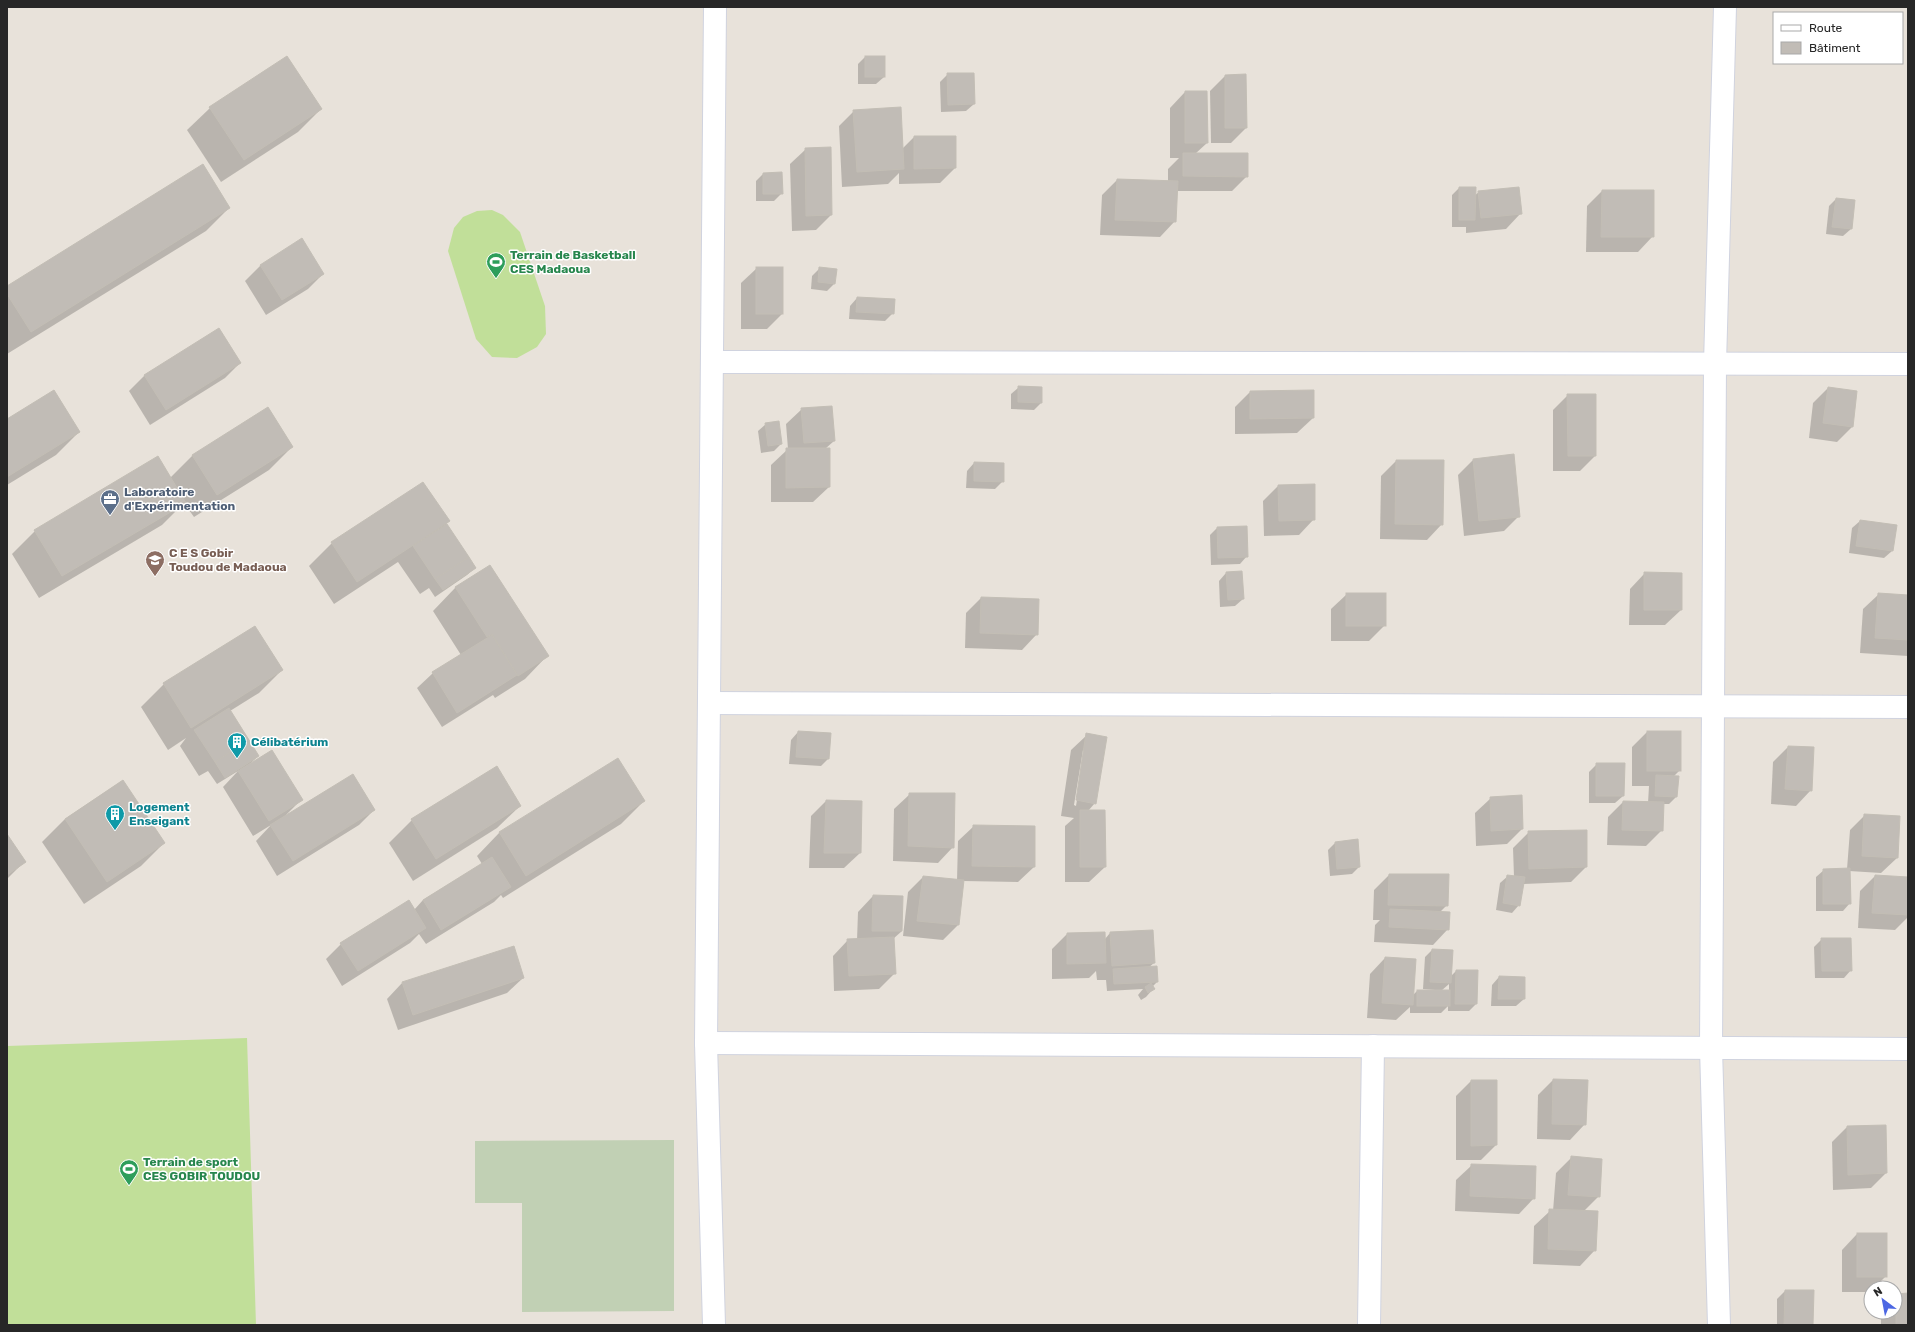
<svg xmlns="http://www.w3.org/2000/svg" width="1915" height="1332" font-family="Rubik,sans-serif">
	<rect width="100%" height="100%" fill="#e8e2da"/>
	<!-- cemetery -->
	<path fill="#c1d0b4" d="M674,1140V1311L522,1312V1203H475V1141Z"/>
	<!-- pitch -->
	<g fill="#c1df99">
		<path d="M492,210L503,215L520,232L545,306L546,334L537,347L517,358L492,357L476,339L448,251L454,228L463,217L477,211Z"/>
		<path d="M247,1038L256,1325H7V1046Z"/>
	</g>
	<!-- shadow -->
	<g fill="#0003" fill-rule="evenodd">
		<path d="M865,57L884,77L876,84H858V64Z"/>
		<path d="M948,74L974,104L966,111L941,112L940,82Z"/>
		<path d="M1245,75L1246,128L1231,143H1211L1210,91L1225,76Z"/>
		<path d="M1185,92L1207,143L1195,154L1247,176L1232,191H1176L1175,221L1160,237L1100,235L1102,195L1117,180L1168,182V169L1179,158H1170V108Z"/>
		<path d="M210,108L321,109L298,132L221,182L187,130Z"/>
		<path d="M854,111L902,149L914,137L955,168L940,183L899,184V173L888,184L842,187L839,126Z"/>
		<path d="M806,149L831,215L816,230L792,231L790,164Z"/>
		<path d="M763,174L782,193L774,201H756V181Z"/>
		<path d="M1459,188L1474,196L1479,192L1521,213L1506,229L1466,233V227H1452V195Z"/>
		<path d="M1602,191H1653V236L1638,252H1586L1587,206Z"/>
		<path d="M1836,199L1851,229L1843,236L1826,234L1829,206Z"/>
		<path d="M229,208L206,231L7,354V288Z"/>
		<path d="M302,240L323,274L308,289L266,315L245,281L260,266Z"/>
		<path d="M757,268L782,314L767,329H741V283Z"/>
		<path d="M820,268L834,284L827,291L811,289L812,276Z"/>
		<path d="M857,298L893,313L885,321L849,319L850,306Z"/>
		<path d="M219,329L240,363L225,378L150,425L129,391L144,376Z"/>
		<path d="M1019,387L1041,403L1034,410L1011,409V394Z"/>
		<path d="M1828,388L1852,427L1837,442L1809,438L1813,403Z"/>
		<path d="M1250,392L1313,418L1297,433L1235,434V407Z"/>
		<path d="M1568,395L1595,456L1580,471H1553V410Z"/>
		<path d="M268,409L292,447L269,470L194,517L184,503L162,525L39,598L12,554L35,531L170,478L192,456Z"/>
		<path d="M802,409L834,441L825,449L829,487L813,502H771V465L788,449L786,424Z"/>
		<path d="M7,420L79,432L56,455L7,485Z"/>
		<path d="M766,424L781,444L774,451L761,453L758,431Z"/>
		<path d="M1513,456L1519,516L1504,531L1464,536L1458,475L1473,460Z"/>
		<path d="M1396,461L1442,524L1427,540L1380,539L1381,476Z"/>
		<path d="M974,463L1003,481L995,489L966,488L967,471Z"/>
		<path d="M423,483L448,521L446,524L475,568L467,575L435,597L429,588L420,594L398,562L334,604L309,566L332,543Z"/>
		<path d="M1278,486L1314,519L1299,535L1264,536L1263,501Z"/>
		<path d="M1860,521L1892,551L1884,558L1849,553L1852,528Z"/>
		<path d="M1217,528L1247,556L1240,564L1211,565L1210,535Z"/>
		<path d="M490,566L547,656L525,679L495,698L493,695L442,727L417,688L433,673L461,655L433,611L455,588Z"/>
		<path d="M1226,573L1243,599L1235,606L1220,607L1219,581Z"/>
		<path d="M1645,573L1681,610L1665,625H1629L1630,589Z"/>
		<path d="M1347,594L1385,625L1369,641H1331V609Z"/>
		<path d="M1879,594L1908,596V656L1860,653L1863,609Z"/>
		<path d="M981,598L1037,634L1022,650L965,648L966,613Z"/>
		<path d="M282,670L259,693L230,711L258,756L250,764L302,799L286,815L374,810L359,825L277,876L256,841L271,825L253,836L223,787L238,771L217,784L208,771L199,776L180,746L186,738L168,750L141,707L164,684Z"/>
		<path d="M798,732L828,759L821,766L789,764L791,740Z"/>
		<path d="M1647,732L1680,770L1673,777L1676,797L1669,804H1663L1662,830L1646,846L1607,845L1608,817L1623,802L1648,803L1649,786H1632V747Z"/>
		<path d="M1087,735L1095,803L1088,811L1105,867L1089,882H1065V826L1074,818L1061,816L1071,750ZM1083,750H1085L1076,806L1074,805Z"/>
		<path d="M1788,747L1811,790L1796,806L1771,804L1773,762Z"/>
		<path d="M618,759L644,801L621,824L503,898L501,895L494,902L426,944L419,934L410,943L342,986L326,959L341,944L414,910L423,900L482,864L477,856L499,833Z"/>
		<path d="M1597,764L1623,796L1615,803H1589V772Z"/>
		<path d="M122,781L164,843L141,866L84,904L42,842L65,819Z"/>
		<path d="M910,794L953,847L938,863L893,861L894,809Z"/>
		<path d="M1491,798L1522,829L1507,844L1476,846L1475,813Z"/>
		<path d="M826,801L860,853L844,868H809L811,816Z"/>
		<path d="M520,806L497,828L413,881L389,843L412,820Z"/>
		<path d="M1865,815L1897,858L1881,873L1849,871L1850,903L1843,911H1816V877L1824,870L1847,869L1850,830Z"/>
		<path d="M974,826L1034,867L1018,882L963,881L958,925L943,940L903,936L908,892L923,877L957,880L958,841Z"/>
		<path d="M1529,832L1586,867L1571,882L1523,884L1519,905L1512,913L1496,910L1500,883L1508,876L1514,877L1513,848Z"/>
		<path d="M7,836L24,862L7,879Z"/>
		<path d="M1335,843L1359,867L1352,874L1330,876L1328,850Z"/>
		<path d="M1389,875H1448L1447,905L1440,912L1448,929L1433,945L1374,942L1375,925L1380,920H1373L1374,890Z"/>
		<path d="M1875,876L1908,878V917L1895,930L1858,928L1860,891Z"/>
		<path d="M873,896L902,931L893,939L895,973L879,989L834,991L833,956L848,940H857L858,912Z"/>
		<path d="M1110,933L1154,963L1148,968L1157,982L1152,987L1153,989L1146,997L1141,1000L1138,995L1143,989L1107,991L1106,980H1097L1096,971L1089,978L1052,979V949L1067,934L1105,939Z"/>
		<path d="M1822,939L1851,970L1844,978H1815L1814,947Z"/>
		<path d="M1432,950L1450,977L1456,971L1476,1004L1469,1011H1448V1006L1441,1013H1410V1007L1396,1020L1367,1018L1370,974L1385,958L1412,996L1417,991H1435V990L1423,989L1425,957ZM1449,984V991H1441Z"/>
		<path d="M1499,977L1524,999L1516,1006H1491L1492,985Z"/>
		<path d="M523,978L507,993L398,1030L387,999L402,983Z"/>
		<path d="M1553,1080L1585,1124L1570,1140L1537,1139L1538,1095Z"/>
		<path d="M1471,1081L1496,1145L1481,1160H1456V1096Z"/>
		<path d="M1847,1127L1886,1173L1871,1188L1833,1190L1832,1142Z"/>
		<path d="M1571,1158L1599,1196L1583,1212L1595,1250L1580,1266L1533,1264L1534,1226L1550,1211H1553L1556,1173Z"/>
		<path d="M1472,1165L1534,1198L1519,1214L1455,1211L1456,1180Z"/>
		<path d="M1857,1234L1886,1276L1874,1288H1871V1292H1842V1250Z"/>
		<path d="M1785,1291H1813L1812,1325H1777V1299Z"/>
		<path d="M1908,1294V1325H1881V1312H1895V1296Z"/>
	</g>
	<!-- building -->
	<g fill="#c1bcb6" stroke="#c3beb5">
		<path d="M287,56L322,109L244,160L209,107Z"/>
		<rect x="865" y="56" width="20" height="21"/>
		<path d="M947,73H974L975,104L948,105Z"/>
		<path d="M1246,74L1247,128H1225V75Z"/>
		<path d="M1185,91H1207L1208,143H1185Z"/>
		<path d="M901,107L904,169L857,172L853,110Z"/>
		<path d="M914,136H956V168L914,169Z"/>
		<path d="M831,147L832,215L806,216L805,148Z"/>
		<path d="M1183,153H1248V177L1183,176Z"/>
		<path d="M203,164L230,208L31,332L7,294V286Z"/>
		<path d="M782,172L783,194H763V173Z"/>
		<path d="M1117,179L1178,181L1176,222L1115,220Z"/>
		<path d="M1459,187H1476L1475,220H1459Z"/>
		<path d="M1519,187L1522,214L1481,218L1478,191Z"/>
		<path d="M1602,190H1654V237H1601Z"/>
		<path d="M1836,198L1855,200L1852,229L1832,227Z"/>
		<path d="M302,238L324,274L282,300L260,265Z"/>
		<rect x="756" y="267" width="27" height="47"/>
		<path d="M819,267L837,269L835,284L818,282Z"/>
		<path d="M857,297L895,299L894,314L856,312Z"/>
		<path d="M219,328L241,363L166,410L144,375Z"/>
		<path d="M1018,386L1042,387V403L1018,402Z"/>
		<path d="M1828,387L1857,391L1853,427L1823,423Z"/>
		<path d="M54,390L80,432L7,477V419Z"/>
		<path d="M1314,390V418L1250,419V391Z"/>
		<path d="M1567,394H1596V456H1568Z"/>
		<path d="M832,406L835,441L804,443L801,408Z"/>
		<path d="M268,407L293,447L217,495L192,455Z"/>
		<path d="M779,421L782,444L768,446L765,423Z"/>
		<path d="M786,448H830V487L786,488Z"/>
		<path d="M1514,454L1520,517L1479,521L1473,459Z"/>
		<path d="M158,456L186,503L62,576L34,530Z"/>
		<path d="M1396,460H1444L1443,525L1395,524Z"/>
		<path d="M974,462L1004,463V482L974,481Z"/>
		<path d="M423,482L450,521L357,582L331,542Z"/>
		<path d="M1315,484V520L1279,521L1278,485Z"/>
		<path d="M1860,520L1897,525L1893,551L1856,546Z"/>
		<path d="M447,524L469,557L435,579L413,546Z"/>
		<path d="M1247,526L1248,557L1218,558L1217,527Z"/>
		<path d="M469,557L476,568L443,590L435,579Z"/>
		<path d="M490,565L549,656L518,676L492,634L487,637L455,587Z"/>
		<path d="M1242,571L1244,599L1228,600L1226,572Z"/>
		<path d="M1644,572L1682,573V610H1644Z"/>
		<rect x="1346" y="593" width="40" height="33"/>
		<path d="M1878,593L1908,595V640L1875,638Z"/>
		<path d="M981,597L1039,599L1038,635L980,633Z"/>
		<path d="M255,626L283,670L191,728L163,683Z"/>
		<path d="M492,635L517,675L457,713L432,672Z"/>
		<path d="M229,708L249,740L215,762L194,730Z"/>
		<path d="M798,731L831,733L829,759L796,757Z"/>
		<rect x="1647" y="731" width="34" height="40"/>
		<path d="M1086,733L1107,737L1096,804L1076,800Z"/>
		<path d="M249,740L259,756L225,778L215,762Z"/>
		<path d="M1788,746L1814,747L1812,791L1785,789Z"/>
		<path d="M272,750L303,800L269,821L238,771Z"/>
		<path d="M618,758L645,801L526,876L499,832Z"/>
		<path d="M1596,763H1625L1624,796H1596Z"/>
		<path d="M497,766L521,806L436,859L411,819Z"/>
		<path d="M353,774L375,810L293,861L270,825Z"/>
		<path d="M1656,775L1679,776L1677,797L1655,796Z"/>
		<path d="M123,780L165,843L107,882L65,819Z"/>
		<path d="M909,793H955L954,848L908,846Z"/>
		<path d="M1522,795L1523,829L1491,831L1490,797Z"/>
		<path d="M826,800L862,801L861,853H824Z"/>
		<path d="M1623,801L1664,802L1663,831L1622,830Z"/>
		<path d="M1080,810H1105L1106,867H1080Z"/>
		<path d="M1864,814L1900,816L1898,858L1862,856Z"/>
		<path d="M973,825L1035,826V867L972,866Z"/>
		<path d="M1587,830V867L1529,869L1528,831Z"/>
		<path d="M7,834L26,862L7,875Z"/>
		<path d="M1358,839L1360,867L1337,869L1335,842Z"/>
		<path d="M492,857L511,887L441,930L423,900Z"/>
		<path d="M1850,868L1851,904H1823V869Z"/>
		<path d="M1389,874H1449L1448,906L1388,905Z"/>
		<path d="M1507,875L1525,877L1520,906L1503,903Z"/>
		<path d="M1875,875L1908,877V915L1872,913Z"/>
		<path d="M923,876L964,880L959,925L917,921Z"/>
		<path d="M873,895L903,896L902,931H872Z"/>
		<path d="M409,900L426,928L358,971L340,943Z"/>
		<path d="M1390,909L1450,912L1449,930L1389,927Z"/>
		<path d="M1153,930L1155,963L1112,966L1110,932Z"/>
		<path d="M1105,932L1106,963L1067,964V933Z"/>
		<path d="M894,937L896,974L849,976L847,939Z"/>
		<path d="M1821,938H1851L1852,971H1822Z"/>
		<path d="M514,946L524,978L413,1015L402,982Z"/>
		<path d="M1432,949L1453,950L1451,983L1430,982Z"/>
		<path d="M1385,957L1416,959L1413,1005L1382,1003Z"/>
		<path d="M1157,966L1158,982L1114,984L1113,969Z"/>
		<path d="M1456,970H1478L1477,1004H1455Z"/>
		<path d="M1499,976L1525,977V999H1498Z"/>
		<path d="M1151,983L1155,989L1148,993L1145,987Z"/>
		<rect x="1417" y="990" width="33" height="16"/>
		<path d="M1553,1079L1588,1080L1586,1125L1552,1124Z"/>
		<path d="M1471,1080H1497V1145L1471,1146Z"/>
		<path d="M1886,1125L1887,1173L1848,1175L1847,1126Z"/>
		<path d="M1571,1156L1602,1159L1600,1197L1568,1195Z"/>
		<path d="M1471,1164L1536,1166L1535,1199L1470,1196Z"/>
		<path d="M1549,1209L1598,1211L1596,1251L1548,1249Z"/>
		<rect x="1857" y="1233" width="30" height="44"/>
		<path d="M1785,1290H1814L1813,1325H1784Z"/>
		<path d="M1908,1293V1325H1896V1294Z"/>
	</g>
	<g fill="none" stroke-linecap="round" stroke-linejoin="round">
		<!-- street casing -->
		<g stroke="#d0d3df" stroke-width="24">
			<g id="street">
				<path d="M712,362L1908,364"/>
				<path d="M709,703L1908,707"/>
				<path d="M706,1043L1908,1049"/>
				<path d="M714,1325L706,1043L715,7"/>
				<path d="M1369,1325L1373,1046"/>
				<path d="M1719,1325L1711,1048L1715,364L1725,7"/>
			</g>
		</g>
		<!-- street -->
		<use href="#street" stroke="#fff" stroke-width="22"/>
	</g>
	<!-- icons -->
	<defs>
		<g id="stadium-pin" transform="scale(1)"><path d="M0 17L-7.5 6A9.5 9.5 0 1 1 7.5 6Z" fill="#2e9e5b" stroke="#fff"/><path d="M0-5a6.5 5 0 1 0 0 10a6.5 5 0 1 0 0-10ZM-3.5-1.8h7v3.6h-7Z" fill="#fff"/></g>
		<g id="office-pin" transform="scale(1)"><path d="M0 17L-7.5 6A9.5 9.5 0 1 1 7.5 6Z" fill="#5c6f8a" stroke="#fff"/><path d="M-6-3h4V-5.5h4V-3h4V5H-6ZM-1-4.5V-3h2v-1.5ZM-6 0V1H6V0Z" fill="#fff"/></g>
		<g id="school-pin" transform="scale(1)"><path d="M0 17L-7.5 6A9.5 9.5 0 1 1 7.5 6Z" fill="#8d6e63" stroke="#fff"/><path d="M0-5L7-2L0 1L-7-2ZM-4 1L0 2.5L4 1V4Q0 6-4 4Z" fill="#fff"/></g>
		<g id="building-pin" transform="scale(1)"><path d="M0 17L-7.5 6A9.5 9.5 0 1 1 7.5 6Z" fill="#0f9aa8" stroke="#fff"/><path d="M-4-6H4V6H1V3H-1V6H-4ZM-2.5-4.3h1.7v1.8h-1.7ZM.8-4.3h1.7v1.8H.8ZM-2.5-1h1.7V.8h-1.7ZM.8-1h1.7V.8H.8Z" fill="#fff"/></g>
	</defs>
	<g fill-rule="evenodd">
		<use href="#stadium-pin" x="496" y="262"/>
		<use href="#office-pin" x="110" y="499"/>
		<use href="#school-pin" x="155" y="560"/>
		<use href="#building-pin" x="237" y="742"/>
		<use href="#building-pin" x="115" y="814"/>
		<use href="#stadium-pin" x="129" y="1169"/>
	</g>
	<g text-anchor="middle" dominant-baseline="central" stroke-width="3" stroke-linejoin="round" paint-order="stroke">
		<!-- leisure labels -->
		<g font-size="12" font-weight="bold" fill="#27864d" stroke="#fff" text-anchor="start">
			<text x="510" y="255">Terrain de Basketball<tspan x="510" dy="14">CES Madaoua</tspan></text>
			<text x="143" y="1162">Terrain de sport<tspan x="143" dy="14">CES GOBIR TOUDOU</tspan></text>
		</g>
		<!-- service labels -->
		<g font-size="12" font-weight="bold" fill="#4e5e75" stroke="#fff" text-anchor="start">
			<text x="124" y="492">Laboratoire<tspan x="124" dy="14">d'Expérimentation</tspan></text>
		</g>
		<!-- education labels -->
		<g font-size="12" font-weight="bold" fill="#785e54" stroke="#fff" text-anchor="start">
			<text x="169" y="553">C E S Gobir<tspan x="169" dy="14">Toudou de Madaoua</tspan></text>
		</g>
		<!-- culture labels -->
		<g font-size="12" font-weight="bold" fill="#0d838f" stroke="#fff" text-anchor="start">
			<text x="251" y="742">Célibatérium</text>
			<text x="129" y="807">Logement<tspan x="129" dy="14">Enseigant</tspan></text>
		</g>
	</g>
	<!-- border -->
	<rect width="1915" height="1332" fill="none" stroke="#272727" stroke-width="16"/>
	<!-- legend -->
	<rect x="1773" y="12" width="130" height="52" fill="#ffffff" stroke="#a9a9a9"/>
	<rect x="1781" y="25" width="20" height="6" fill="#ffffff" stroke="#a9a9a9"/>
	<text x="1809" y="32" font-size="12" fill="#272727">Route</text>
	<rect x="1781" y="42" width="20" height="12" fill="#c1bcb6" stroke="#a9a9a9"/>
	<text x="1809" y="52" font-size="12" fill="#272727">Bâtiment</text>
	<!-- north arrow -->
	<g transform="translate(1883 1300) rotate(328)"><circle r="19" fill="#ffffff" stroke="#a9a9a9"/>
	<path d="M0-3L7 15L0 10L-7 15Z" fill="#4c67e3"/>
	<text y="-6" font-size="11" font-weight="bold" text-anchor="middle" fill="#272727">N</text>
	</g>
</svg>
